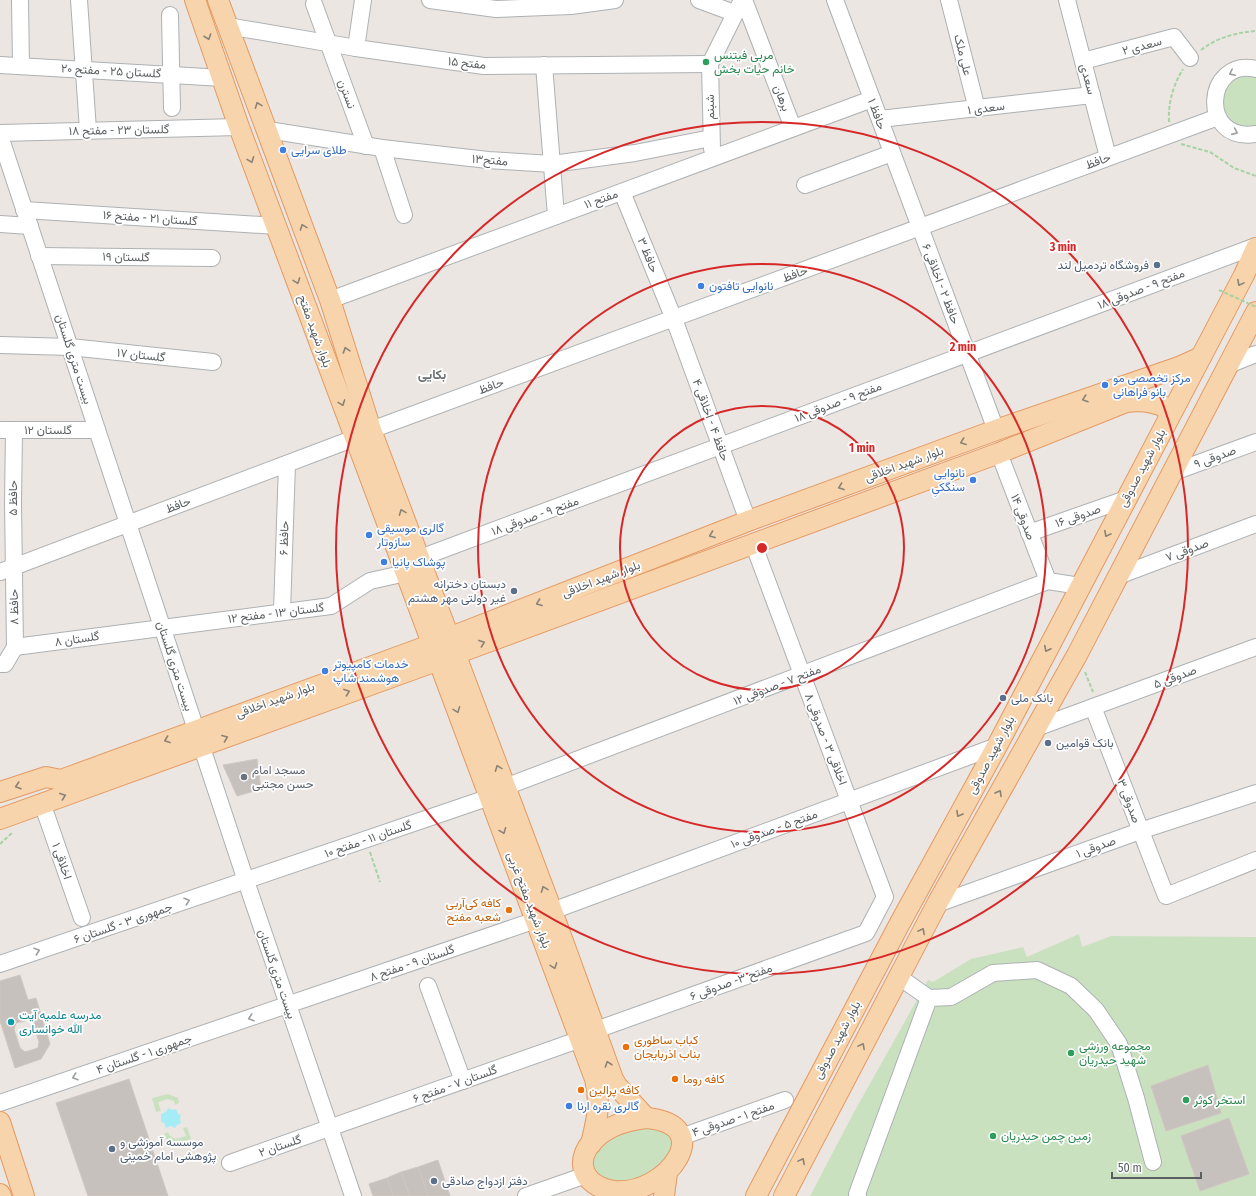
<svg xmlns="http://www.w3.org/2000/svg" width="1256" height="1196" font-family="'Fira Sans Condensed',Vazirmatn,sans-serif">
	<rect width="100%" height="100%" fill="#ece6e2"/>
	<!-- green -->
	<g fill="#cae1c0">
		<path d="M1243,76L1256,77V127C1221,133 1208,89 1243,76Z"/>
		<path d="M1079,934L1082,947L1111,936L1256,937V1196H810L853,1114L928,980L933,982L971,959L1023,947L1027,957Z"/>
		<path d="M168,1094L178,1098L179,1103L175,1105L174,1101L168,1099L158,1102L161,1111L156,1112L152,1098Z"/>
		<path d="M659,1123L677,1147L652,1177L604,1184L587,1161L614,1132Z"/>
		<path d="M187,1127L191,1139L176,1144L166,1139L164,1134L168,1132L170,1136L176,1139L186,1136L183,1128Z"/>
	</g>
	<!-- water -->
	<path fill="#a6ecf7" d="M168,1108L172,1110L176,1109L178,1114L181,1115L180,1118L181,1123L177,1125L175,1128L171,1126L166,1128L164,1123L161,1122V1114L166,1112Z"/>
	<!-- building -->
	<g fill="#c7c1be" stroke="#d0c6c1" fill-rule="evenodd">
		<path d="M257,759L261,789L237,796L223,765Z"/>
		<path d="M20,975L28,1000L36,998L50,1044L41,1059L15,1068L0,1021V981ZM29,1020L33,1023L39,1042L38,1048L25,1052L20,1048L14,1029L16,1023Z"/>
		<path d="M1208,1065L1221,1113L1166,1131L1151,1086Z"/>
		<path d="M129,1079L168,1196H88L56,1103Z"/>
		<path d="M1229,1118L1249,1174L1200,1191L1181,1136Z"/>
		<path d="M438,1160L450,1196H428L418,1167Z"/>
		<path d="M418,1167L428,1196H410L401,1172Z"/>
		<path d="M401,1172L410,1196H393L387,1178Z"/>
		<path d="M387,1178L393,1196H373L369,1184Z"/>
	</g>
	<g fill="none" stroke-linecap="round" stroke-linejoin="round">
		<!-- minor casing -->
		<g stroke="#adb1b3" stroke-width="18">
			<g id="minor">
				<path d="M20,0L21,66"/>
				<path d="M79,0L88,130"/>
				<path d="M430,0L496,9L571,6L615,0"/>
				<path d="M699,0L734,13"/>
				<path d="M744,0L793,128"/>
				<path d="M835,0L996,430"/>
				<path d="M949,0L977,109"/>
				<path d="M1067,0L1108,157"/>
				<path d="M314,4L366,146"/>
				<path d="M170,15L172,108"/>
				<path d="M228,26L356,48L484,66L710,64"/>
				<path d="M356,48L363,0"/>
				<path d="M1083,61L1174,37L1190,58"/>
				<path d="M0,65L223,78"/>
				<path d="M544,65L556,216"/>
				<path d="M1256,69C1205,57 1198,143 1256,134"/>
				<path d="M880,119L1092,95"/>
				<path d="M268,130L382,148L488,160L552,164L635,153L711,138"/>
				<path d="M0,133L239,127"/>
				<path d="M0,136L246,881L353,1196"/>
				<path d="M382,148L404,215"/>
				<path d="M712,149L710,64L742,0"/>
				<path d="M805,185L892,153"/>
				<path d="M622,192L674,319L748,521"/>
				<path d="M24,210L276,226"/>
				<path d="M0,224L30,226"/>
				<path d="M39,256L212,258"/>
				<path d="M330,300L872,99"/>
				<path d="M0,345L70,347L213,362"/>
				<path d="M1228,365L1256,354"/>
				<path d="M0,430H97"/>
				<path d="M14,430L13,503L15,647"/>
				<path d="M371,430L1218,117"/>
				<path d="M999,453L1048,581"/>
				<path d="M1174,472L1256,442"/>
				<path d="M1029,533L1126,499"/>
				<path d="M420,558L1256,246"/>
				<path d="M0,572L355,438"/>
				<path d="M1118,576L1256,524"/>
				<path d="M282,611L287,464"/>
				<path d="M15,647L331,606L370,581L406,573"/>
				<path d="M0,664H5L15,647"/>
				<path d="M1093,707L1166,896L1256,860"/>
				<path d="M1036,728L1256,647"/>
				<path d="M505,787L1048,581L1080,586"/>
				<path d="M42,803L82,918"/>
				<path d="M937,904L1140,831L1256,793"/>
				<path d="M552,911L997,746"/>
				<path d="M0,964L490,797"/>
				<path d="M899,977L929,998L951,997L993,973L1037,970L1071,986L1096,1010L1119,1044L1136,1098L1153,1162"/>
				<path d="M428,986L463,1081"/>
				<path d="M596,1030L866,933L885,897L753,543"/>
				<path d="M0,1103L536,920"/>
				<path d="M681,1137L785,1100"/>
				<path d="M230,1163L581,1039"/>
				<path d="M526,1196L586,1175"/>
				<path d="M858,1196L857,1194L929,998"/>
			</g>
		</g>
		<!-- major casing -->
		<g stroke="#e49962" stroke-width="22">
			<g id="major">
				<path d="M195,0L239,127L595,1079C601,1104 597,1119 591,1144"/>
				<path d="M218,0L330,300L371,430L552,911L613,1079L617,1086L646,1118"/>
				<path d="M0,792L46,777L61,780L433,644L748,521L996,430L1179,367L1201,357"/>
				<path d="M0,819L439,660L999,453L1126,402C1141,400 1153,401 1167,408L1169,417"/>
				<path d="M646,1118C719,1124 667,1196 614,1191C581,1186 572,1158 598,1136C612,1124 629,1120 646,1118Z"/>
				<path d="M0,1122L24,1196"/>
				<path d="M0,1194L1,1196"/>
				<path d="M664,1196L667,1173"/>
				<path d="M756,1196L900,923L997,746L1244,275L1256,248"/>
				<path d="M784,1196L937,904L1077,655L1256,312"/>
			</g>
		</g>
		<!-- path -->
		<g stroke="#a6d2a4" stroke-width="2" stroke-dasharray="4 2" stroke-linecap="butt">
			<path d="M1201,50C1218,37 1235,33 1256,31"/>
			<path d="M1169,122C1168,102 1173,86 1183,69"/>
			<path d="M1181,144L1210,152L1234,168L1256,176"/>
			<path d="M1085,672L1093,692"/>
			<path d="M0,844L13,832"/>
			<path d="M370,852L380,882"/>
		</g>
		<!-- minor -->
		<use href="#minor" stroke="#fff" stroke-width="16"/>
		<!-- major -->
		<use href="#major" stroke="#f7d4ab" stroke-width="20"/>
		<!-- path-bridge -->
		<path stroke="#a6d2a4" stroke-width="2" stroke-dasharray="4 2" stroke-linecap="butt" d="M1219,290L1256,307"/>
	</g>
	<!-- one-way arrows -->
	<defs><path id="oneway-chevron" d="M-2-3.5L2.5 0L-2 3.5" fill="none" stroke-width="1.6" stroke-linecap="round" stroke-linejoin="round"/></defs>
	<g stroke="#898277">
		<use href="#oneway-chevron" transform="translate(208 37) rotate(71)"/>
		<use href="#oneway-chevron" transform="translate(258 105) rotate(-111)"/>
		<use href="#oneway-chevron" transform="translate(251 160) rotate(69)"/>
		<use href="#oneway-chevron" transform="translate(303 227) rotate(-110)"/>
		<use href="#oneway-chevron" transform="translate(297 281) rotate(70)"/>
		<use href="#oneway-chevron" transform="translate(1240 283) rotate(118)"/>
		<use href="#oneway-chevron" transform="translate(346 350) rotate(-108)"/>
		<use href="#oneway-chevron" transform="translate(1085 399) rotate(161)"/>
		<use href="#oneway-chevron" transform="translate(342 403) rotate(70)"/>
		<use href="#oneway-chevron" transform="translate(963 442) rotate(160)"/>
		<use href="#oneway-chevron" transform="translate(841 487) rotate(160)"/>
		<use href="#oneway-chevron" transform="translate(402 512) rotate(-111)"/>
		<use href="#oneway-chevron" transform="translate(1107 534) rotate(118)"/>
		<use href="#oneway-chevron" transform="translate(712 535) rotate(159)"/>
		<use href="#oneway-chevron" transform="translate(539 603) rotate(159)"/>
		<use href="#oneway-chevron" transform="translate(482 643) rotate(-20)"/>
		<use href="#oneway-chevron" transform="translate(1047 649) rotate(117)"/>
		<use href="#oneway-chevron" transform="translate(347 692) rotate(-20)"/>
		<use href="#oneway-chevron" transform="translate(457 710) rotate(69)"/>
		<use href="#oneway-chevron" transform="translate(225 738) rotate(-21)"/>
		<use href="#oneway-chevron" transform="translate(167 740) rotate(160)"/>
		<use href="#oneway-chevron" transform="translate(498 768) rotate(-111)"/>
		<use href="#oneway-chevron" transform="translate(18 786) rotate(162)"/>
		<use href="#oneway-chevron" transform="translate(999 793) rotate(-60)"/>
		<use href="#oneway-chevron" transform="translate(63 796) rotate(-20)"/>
		<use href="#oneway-chevron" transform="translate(959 814) rotate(119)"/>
		<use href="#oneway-chevron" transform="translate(503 831) rotate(69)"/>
		<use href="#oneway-chevron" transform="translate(544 889) rotate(-111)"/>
		<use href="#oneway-chevron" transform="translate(922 931) rotate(-62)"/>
		<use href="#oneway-chevron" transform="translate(554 966) rotate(70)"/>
		<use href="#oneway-chevron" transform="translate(862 1046) rotate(-62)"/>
		<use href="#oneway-chevron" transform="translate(608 1064) rotate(-109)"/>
		<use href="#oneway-chevron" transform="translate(802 1161) rotate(-62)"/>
	</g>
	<g stroke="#9c9fa0">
		<use href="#oneway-chevron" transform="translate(1232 73) rotate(153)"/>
		<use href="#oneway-chevron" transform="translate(1235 132) rotate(24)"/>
		<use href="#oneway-chevron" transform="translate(187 901) rotate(-19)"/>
		<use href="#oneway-chevron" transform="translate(37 951) rotate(-19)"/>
		<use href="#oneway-chevron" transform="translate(251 1018) rotate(161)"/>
		<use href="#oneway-chevron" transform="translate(75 1077) rotate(161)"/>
	</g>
	<!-- distance rings -->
	<g fill="none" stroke="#d62828" stroke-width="2">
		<circle cx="762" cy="548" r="142"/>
		<circle cx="762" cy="548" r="284"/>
		<circle cx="762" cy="548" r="426"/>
	</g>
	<!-- markers -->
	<g fill="#2e9e5b" stroke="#fff" stroke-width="1.5">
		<circle cx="706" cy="62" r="4"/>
		<circle cx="1071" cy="1053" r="4"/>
		<circle cx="1186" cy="1100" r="4"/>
		<circle cx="993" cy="1136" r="4"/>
	</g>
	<g fill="#3f7fe0" stroke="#fff" stroke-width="1.5">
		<circle cx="283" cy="150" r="4"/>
		<circle cx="701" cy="286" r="4"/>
		<circle cx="1105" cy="385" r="4"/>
		<circle cx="973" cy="480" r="4"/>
		<circle cx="369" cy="535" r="4"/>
		<circle cx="384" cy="562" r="4"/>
		<circle cx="325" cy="671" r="4"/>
		<circle cx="569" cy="1106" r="4"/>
	</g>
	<g fill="#5c6f8a" stroke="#fff" stroke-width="1.5">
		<circle cx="1157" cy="265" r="4"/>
		<circle cx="514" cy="591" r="4"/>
		<circle cx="1003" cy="698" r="4"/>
		<circle cx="1048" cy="743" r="4"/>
		<circle cx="112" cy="1149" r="4"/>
		<circle cx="434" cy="1181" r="4"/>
	</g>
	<circle fill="#6b7280" stroke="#fff" stroke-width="1.5" cx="244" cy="777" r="4"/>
	<g fill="#e8710a" stroke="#fff" stroke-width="1.5">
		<circle cx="509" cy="910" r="4"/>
		<circle cx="626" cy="1047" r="4"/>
		<circle cx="675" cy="1079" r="4"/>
		<circle cx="581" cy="1090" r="4"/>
	</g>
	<circle fill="#0f9aa8" stroke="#fff" stroke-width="1.5" cx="11" cy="1022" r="4"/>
	<g text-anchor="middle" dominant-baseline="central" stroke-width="3.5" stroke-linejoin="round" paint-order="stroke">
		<!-- street labels -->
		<g font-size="12" fill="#5a5f61" stroke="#fff">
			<text transform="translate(1142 46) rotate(-15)">سعدی ۲</text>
			<text transform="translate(963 55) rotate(76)">علی ملک</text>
			<text transform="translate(467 63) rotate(6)">مفتح ۱۵</text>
			<text transform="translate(111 71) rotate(3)">گلستان ۲۵ - مفتح ۲۰</text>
			<text transform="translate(1088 79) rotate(75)">سعدی</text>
			<text transform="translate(347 94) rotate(70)">نسترن</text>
			<text transform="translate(782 98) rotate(69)">برهان</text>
			<text transform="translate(710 107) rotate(-91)">شبنم</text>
			<text transform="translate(986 108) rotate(-7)">سعدی ۱</text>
			<text transform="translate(877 114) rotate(70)">حافظ ۱</text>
			<text transform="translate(119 130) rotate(-1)">گلستان ۲۳ - مفتح ۱۸</text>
			<text transform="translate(490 160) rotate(5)">مفتح۱۳</text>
			<text transform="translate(1098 161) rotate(-20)">حافظ</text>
			<text transform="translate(601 199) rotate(-20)">مفتح ۱۱</text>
			<text transform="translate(150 218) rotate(4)">گلستان ۲۱ - مفتح ۱۶</text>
			<text transform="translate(648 255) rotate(68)">حافظ ۳</text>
			<text transform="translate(126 257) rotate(1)">گلستان ۱۹</text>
			<text transform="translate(795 274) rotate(-20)">حافظ</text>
			<text transform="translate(941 284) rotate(69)">حافظ ۲ - اخلاقی ۶</text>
			<text transform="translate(1141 289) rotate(-21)">مفتح ۹ - صدوقی ۱۸</text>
			<text transform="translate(315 331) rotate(70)">بلوار شهید مفتح</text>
			<text transform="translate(141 355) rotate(6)">گلستان ۱۷</text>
			<text transform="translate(74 359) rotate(72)">بیست متری گلستان</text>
			<text transform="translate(491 386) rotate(-20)">حافظ</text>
			<text transform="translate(838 402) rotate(-21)">مفتح ۹ - صدوقی ۱۸</text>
			<text transform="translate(711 420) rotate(70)">حافظ ۴ - اخلاقی ۴</text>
			<text x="48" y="430">گلستان ۱۲</text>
			<text transform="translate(1215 457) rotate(-20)">صدوقی ۹</text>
			<text transform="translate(904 464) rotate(-20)">بلوار شهید اخلاقی</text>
			<text transform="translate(1142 468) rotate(-62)">بلوار شهید صدوقی</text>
			<text transform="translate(13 498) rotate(-90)">حافظ ۵</text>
			<text transform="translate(178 505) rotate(-21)">حافظ</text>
			<text transform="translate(535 516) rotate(-20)">مفتح ۹ - صدوقی ۱۸</text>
			<text transform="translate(1078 516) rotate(-19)">صدوقی ۱۶</text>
			<text transform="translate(1023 517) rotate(69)">صدوقی ۱۴</text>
			<text transform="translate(284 538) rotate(-88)">حافظ ۶</text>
			<text transform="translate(1187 550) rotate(-20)">صدوقی ۷</text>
			<text transform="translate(601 579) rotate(-21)">بلوار شهید اخلاقی</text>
			<text transform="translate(14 607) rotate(-91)">حافظ ۸</text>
			<text transform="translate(276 613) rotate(-7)">گلستان ۱۳ - مفتح ۱۲</text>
			<text transform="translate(77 639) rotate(-8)">گلستان ۸</text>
			<text transform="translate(175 666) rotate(72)">بیست متری گلستان</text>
			<text transform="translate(1175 677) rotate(-20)">صدوقی ۵</text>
			<text transform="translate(777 685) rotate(-21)">مفتح ۷ - صدوقی ۱۲</text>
			<text transform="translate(275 700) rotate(-20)">بلوار شهید اخلاقی</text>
			<text transform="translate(826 739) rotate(69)">اخلاقی ۳ - صدوقی ۸</text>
			<text transform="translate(991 755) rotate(-62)">بلوار شهید صدوقی</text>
			<text transform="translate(1129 801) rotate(69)">صدوقی ۳</text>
			<text transform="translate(774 829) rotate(-20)">مفتح ۵ - صدوقی ۱۰</text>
			<text transform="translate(368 839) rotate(-19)">گلستان ۱۱ - مفتح ۱۰</text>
			<text transform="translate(1096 847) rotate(-20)">صدوقی ۱</text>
			<text transform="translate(62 861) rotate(71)">اخلاقی ۱</text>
			<text transform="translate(529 900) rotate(69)">بلوار شهید مفتح غربی</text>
			<text transform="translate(123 923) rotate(-19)">جمهوری ۳ - گلستان ۶</text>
			<text transform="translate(412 963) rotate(-19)">گلستان ۹ - مفتح ۸</text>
			<text transform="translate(277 974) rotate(71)">بیست متری گلستان</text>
			<text transform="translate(731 982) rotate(-20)">مفتح ۳- صدوقی ۶</text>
			<text transform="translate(837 1040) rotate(-62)">بلوار شهید صدوقی</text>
			<text transform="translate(144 1054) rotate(-19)">جمهوری ۱ - گلستان ۴</text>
			<text transform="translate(455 1084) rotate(-20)">گلستان ۷ - مفتح ۶</text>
			<text transform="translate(733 1119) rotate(-19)">مفتح ۱ - صدوقی ۴</text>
			<text transform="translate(280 1146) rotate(-19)">گلستان ۲</text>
		</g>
		<!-- leisure labels -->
		<g font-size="12" fill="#27864d" stroke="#fff" text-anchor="start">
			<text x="714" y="55">مربی فیتنس<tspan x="714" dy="14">خانم حیات بخش</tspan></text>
			<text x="1079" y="1046">مجموعه ورزشی<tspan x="1079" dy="14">شهید حیدریان</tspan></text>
			<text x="1194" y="1100">استخر کوثر</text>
			<text x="1001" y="1136">زمین چمن حیدریان</text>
		</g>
		<!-- shop labels -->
		<g font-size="12" fill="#366cbe" stroke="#fff" text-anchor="start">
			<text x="291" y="150">طلای سرایی</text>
			<text x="709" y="286">نانوایی تافتون</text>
			<text x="1113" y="378">مرکز تخصصی مو<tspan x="1113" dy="14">بانو فراهانی</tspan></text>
			<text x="965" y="473" text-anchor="end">نانوایی<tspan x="965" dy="14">سنگکیِ</tspan></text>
			<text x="377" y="528">گالری موسیقی<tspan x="377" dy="14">سازوتار</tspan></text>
			<text x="392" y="562">پوشاک پانیا</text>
			<text x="333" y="664">خدمات کامپیوتر<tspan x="333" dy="14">هوشمند شاپ</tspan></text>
			<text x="577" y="1106">گالری نقره ارنا</text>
		</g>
		<!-- service labels -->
		<g font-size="12" fill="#4e5e75" stroke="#fff" text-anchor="start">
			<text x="1149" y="265" text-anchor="end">فروشگاه تردمیل لند</text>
			<text x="506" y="584" text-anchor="end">دبستان دخترانه<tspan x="506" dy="14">غیر دولتی مهر هشتم</tspan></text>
			<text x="1011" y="698">بانک ملی</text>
			<text x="1056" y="743">بانک قوامین</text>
			<text x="120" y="1142">موسسه آموزشی و<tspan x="120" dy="14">پژوهشی امام خمینی</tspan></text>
			<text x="442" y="1181">دفتر ازدواج صادقی</text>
		</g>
		<!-- worship labels -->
		<g font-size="12" fill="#5b616d" stroke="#fff" text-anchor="start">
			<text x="252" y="770">مسجد امام<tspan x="252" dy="14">حسن مجتبی</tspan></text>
		</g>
		<!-- food labels -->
		<g font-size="12" fill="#c56008" stroke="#fff" text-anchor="start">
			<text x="501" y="903" text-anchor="end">کافه کی‌آربی<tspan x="501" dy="14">شعبه مفتح</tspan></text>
			<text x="634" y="1040">کباب ساطوری<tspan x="634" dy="14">بناب اذربایجان</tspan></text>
			<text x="683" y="1079">کافه روما</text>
			<text x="589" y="1090">کافه پرالین</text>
		</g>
		<!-- culture labels -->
		<g font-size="12" fill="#0d838f" stroke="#fff" text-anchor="start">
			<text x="19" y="1015">مدرسه علمیه آیت<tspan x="19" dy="14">الله خوانساری</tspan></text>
		</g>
		<!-- neighbourhood labels -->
		<g font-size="13" font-weight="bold" fill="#6b7173" stroke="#fff">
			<text x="432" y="374">بکایی</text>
		</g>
	</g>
	<circle cx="762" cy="548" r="6" fill="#d62828" stroke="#fff" stroke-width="2"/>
	<g font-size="12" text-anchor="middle" font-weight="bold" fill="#d62828" stroke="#fff" stroke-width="3.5" stroke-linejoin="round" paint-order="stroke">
		<text x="1063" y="251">3 min</text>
		<text x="963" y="351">2 min</text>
		<text x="862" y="452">1 min</text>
	</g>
	<!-- scale -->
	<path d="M1112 1172v6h89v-6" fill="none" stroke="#5a5f61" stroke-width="2"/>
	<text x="1118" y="1172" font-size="12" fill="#5a5f61" stroke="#ffffff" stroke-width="3" paint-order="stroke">50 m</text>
</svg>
